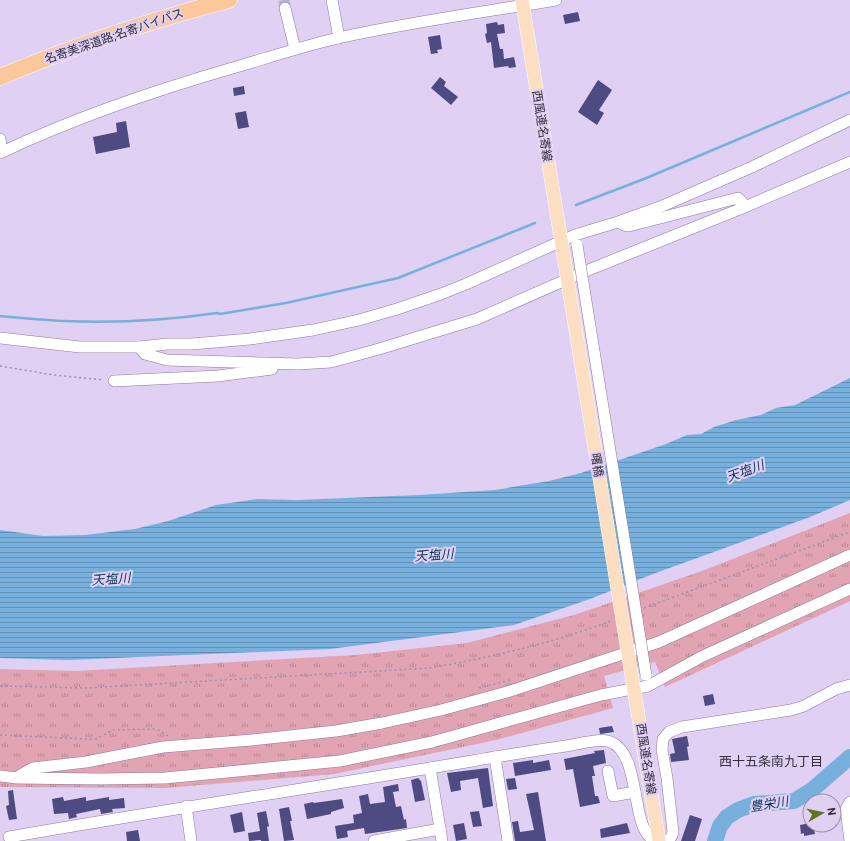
<svg xmlns="http://www.w3.org/2000/svg" width="850" height="841" font-family="Roboto,'Noto Sans JP',sans-serif">
	<defs>
		<pattern id="park-tufts" width="24" height="20" patternUnits="userSpaceOnUse"><rect width="24" height="20" fill="#e2a3b2"/><path d="M3 7l-1-3M5 7V3M7 7l1-3M15 17l-1-3M17 17v-4M19 17l1-3" fill="none" stroke="#b88592"/></pattern>
		<pattern id="water-rules" width="6" height="5" patternUnits="userSpaceOnUse"><rect width="6" height="5" fill="#78b0dd"/><path d="M0 2.5h6" fill="none" stroke="#6390b4"/></pattern>
	</defs>
	<rect width="100%" height="100%" fill="#dfd0f4"/>
	<!-- park -->
	<path fill="url(#park-tufts)" d="M850,513V601L665,687L655,662L604,676L613,708L496,740L334,774L165,788L0,787V669L76,671L356,655L467,643L574,615L702,571Z"/>
	<!-- water -->
	<path fill="url(#water-rules)" d="M850,378V500L810,517L653,574L590,599L514,625L330,649L69,660L0,658V530L43,536L85,535L135,529L168,521L216,505L257,499L297,500L419,495L495,490L549,481L581,473L666,444L687,435L701,434L714,427L736,420L761,415L776,408L795,405Z"/>
	<g fill="none" stroke-linecap="round" stroke-linejoin="round">
		<!-- stream -->
		<g stroke="#78b0dd" stroke-width="2.5">
			<path d="M576,205L644,179L850,92"/>
			<path d="M0,316C21,318 43,320 64,321C113,323 169,320 217,313L220,314L286,303L398,278L535,223"/>
		</g>
		<!-- river -->
		<path stroke="#78b0dd" stroke-width="16" d="M715,841L720,826L727,817L738,810L754,804L794,801L812,790L850,757"/>
	</g>
	<!-- building -->
	<g fill="#4d4b81">
		<path d="M578,12L580,21L565,24L563,15Z"/>
		<path d="M497,22L498,25L504,24L505,33L497,34L500,49H503L504,59L514,57L516,67L509,68L508,66L494,68L491,42L487,43L485,34L487,33L486,24Z"/>
		<path d="M440,35L442,49L437,50L438,53L431,54L428,37Z"/>
		<path d="M440,77L446,82L444,86L458,97L451,105L431,88Z"/>
		<path d="M598,80L612,90L599,110L604,113L597,125L578,112Z"/>
		<path d="M244,86L245,94L234,96L233,88Z"/>
		<path d="M246,111L249,127L238,129L235,113Z"/>
		<path d="M126,121L130,147L96,154L93,137L117,132L116,123Z"/>
		<path d="M713,694L715,704L705,706L703,696Z"/>
		<path d="M612,726L614,732L600,734L599,728Z"/>
		<path d="M687,736L689,746L687,747L689,760L671,762L670,754L675,753L672,739Z"/>
		<path d="M604,750L606,763L593,766L595,776H592L595,796H598L600,803L580,807L573,769L566,770L564,759L595,753L594,751Z"/>
		<path d="M533,760V763L549,760L551,770L515,776L513,763Z"/>
		<path d="M488,768L493,806L483,808L478,778L460,781L461,790L451,792L447,773Z"/>
		<path d="M418,778L421,781L425,800L415,802L411,780Z"/>
		<path d="M515,778L517,789L508,790L506,779Z"/>
		<path d="M398,784L399,791L393,792L396,807L401,806L404,820L406,819L407,828L365,834L364,828L347,831L348,837L337,839L335,826L354,823L353,815L362,813L359,796L368,794L370,804L385,802L383,787Z"/>
		<path d="M13,790L17,819L9,820L6,806L9,805L8,791Z"/>
		<path d="M538,792L546,841H515L512,822L518,821L520,832L534,830L526,794Z"/>
		<path d="M63,797L64,801L86,797V801L109,797V800L124,798L125,808L112,809L113,812L101,814L100,809L76,814L77,817L69,819L68,813L54,814L52,799Z"/>
		<path d="M342,799L344,808L331,812V814L307,819L304,804L313,802L314,803Z"/>
		<path d="M289,807L292,821H290L294,840L284,841L279,809Z"/>
		<path d="M266,811L269,826L267,827L269,841H261V840L249,841L248,833L260,831L257,813Z"/>
		<path d="M479,811L482,826L473,827L470,812Z"/>
		<path d="M242,812L245,831L234,833L230,815Z"/>
		<path d="M690,815L702,819L695,841H681Z"/>
		<path d="M464,823L467,839L456,841L453,825Z"/>
		<path d="M627,823L630,833L601,838L600,829Z"/>
		<path d="M810,823V825H813L815,834L804,836V833L801,834L800,825Z"/>
		<path d="M138,830L140,841H127L126,832Z"/>
	</g>
	<g fill="none" stroke-linecap="round" stroke-linejoin="round">
		<!-- minor-tunnel -->
		<path stroke="#bdb0cf" stroke-width="11" stroke-dasharray="11 5.5" stroke-linecap="butt" d="M284,0L285,8"/>
		<!-- minor casing -->
		<g stroke="#897c9d" stroke-width="12">
			<g id="minor">
				<path d="M332,0L339,38"/>
				<path d="M285,8L295,49"/>
				<path d="M0,139L2,152"/>
				<path d="M0,153C76,117 156,90 236,67C270,57 304,46 338,38C410,22 484,12 556,0"/>
				<path d="M740,209L850,162"/>
				<path d="M0,338L80,347H139L168,344H192L250,339L313,330L359,320L397,309L441,294L466,284L575,235L618,222L660,207L752,167L850,120"/>
				<path d="M139,347L145,354L167,360L298,364L331,362L379,349L477,319L586,271L740,209L742,202L738,198L629,226L624,225L619,222"/>
				<path d="M114,381L218,376L272,369"/>
				<path d="M495,757L508,841"/>
				<path d="M430,768L442,841"/>
				<path d="M608,771L613,796L635,792"/>
				<path d="M0,776L17,778L100,779L165,778L340,761L432,742L601,695L648,686L703,656L850,589"/>
				<path d="M17,777L33,768L86,762L163,747L252,740L336,731L382,723L441,710L507,692L659,642L850,555"/>
				<path d="M186,806L191,841"/>
				<path d="M9,837C163,810 318,787 472,761C505,755 539,750 572,745C581,743 600,739 608,741C644,752 628,831 656,841"/>
				<path d="M374,841L440,829"/>
				<path d="M664,841C670,840 672,837 673,832L667,778L662,750L663,739L669,732L682,727L791,710L804,706L836,689L850,685"/>
				<path d="M850,841L846,809L850,802"/>
			</g>
		</g>
		<!-- major casing -->
		<g stroke="#fff" stroke-width="14">
			<g id="major">
				<path d="M522,0L563,252"/>
				<path d="M632,678L659,841"/>
			</g>
		</g>
		<!-- highway casing -->
		<g stroke="#fff" stroke-width="17">
			<path id="highway" d="M0,77C74,46 151,20 229,0"/>
		</g>
		<!-- path -->
		<g stroke="#9d91ad" stroke-width="1.5" stroke-dasharray="2 3" stroke-linecap="butt">
			<path d="M0,366L54,375L104,380"/>
			<path d="M644,608L850,532"/>
			<path d="M0,686L87,688L430,668C492,657 553,643 611,621"/>
			<path d="M479,688L510,680"/>
			<path d="M0,735L88,739H96L113,730L155,729L160,731L168,736"/>
		</g>
		<!-- minor -->
		<use href="#minor" stroke="#fff" stroke-width="11"/>
		<!-- major -->
		<use href="#major" stroke="#fcdec2" stroke-width="13"/>
		<!-- highway -->
		<use href="#highway" stroke="#fac89a" stroke-width="16"/>
		<!-- minor-bridge casing -->
		<g stroke="#897c9d" stroke-width="12" stroke-linecap="butt">
			<path id="minor-bridge" d="M577,245L646,675"/>
		</g>
		<!-- major-bridge casing -->
		<g stroke="#fff" stroke-width="14" stroke-linecap="butt">
			<path id="major-bridge" d="M563,252L632,678"/>
		</g>
		<!-- minor-bridge -->
		<use href="#minor-bridge" stroke="#fff" stroke-width="11"/>
		<!-- major-bridge -->
		<use href="#major-bridge" stroke="#fcdec2" stroke-width="13"/>
	</g>
	<g text-anchor="middle" dominant-baseline="central" stroke-width="4" stroke-linejoin="round" paint-order="stroke">
		<!-- street labels -->
		<g font-size="12" fill="#342e3c" stroke="#dfd0f4">
			<text transform="translate(114 36) rotate(-19)">名寄美深道路;名寄バイパス</text>
			<text transform="translate(542 126) rotate(81)">西風連名寄線</text>
			<text transform="translate(597 465) rotate(81)">曙橋</text>
			<text transform="translate(646 759) rotate(81)">西風連名寄線</text>
		</g>
		<!-- water labels -->
		<g font-size="13" font-style="italic" fill="#0a3755" stroke="#dfd0f4">
			<text transform="translate(745 471) rotate(-20)">天塩川</text>
			<text transform="translate(434 555) rotate(-4)">天塩川</text>
			<text transform="translate(111 579) rotate(-4)">天塩川</text>
			<text transform="translate(769 804) rotate(-9)">豊栄川</text>
		</g>
		<!-- neighbourhood labels -->
		<g font-size="13" fill="#342e3c" stroke="#dfd0f4">
			<text x="771" y="761">西十五条南九丁目</text>
		</g>
	</g>
	<!-- north arrow -->
	<g transform="translate(822 813) rotate(81)"><circle r="19" fill="#dfd0f4" stroke="#9b8faa"/>
	<path d="M0-3L7 15L0 10L-7 15Z" fill="#5d7424"/>
	<text y="-6" font-size="11" font-weight="bold" text-anchor="middle" fill="#342e3c">N</text>
	</g>
</svg>
